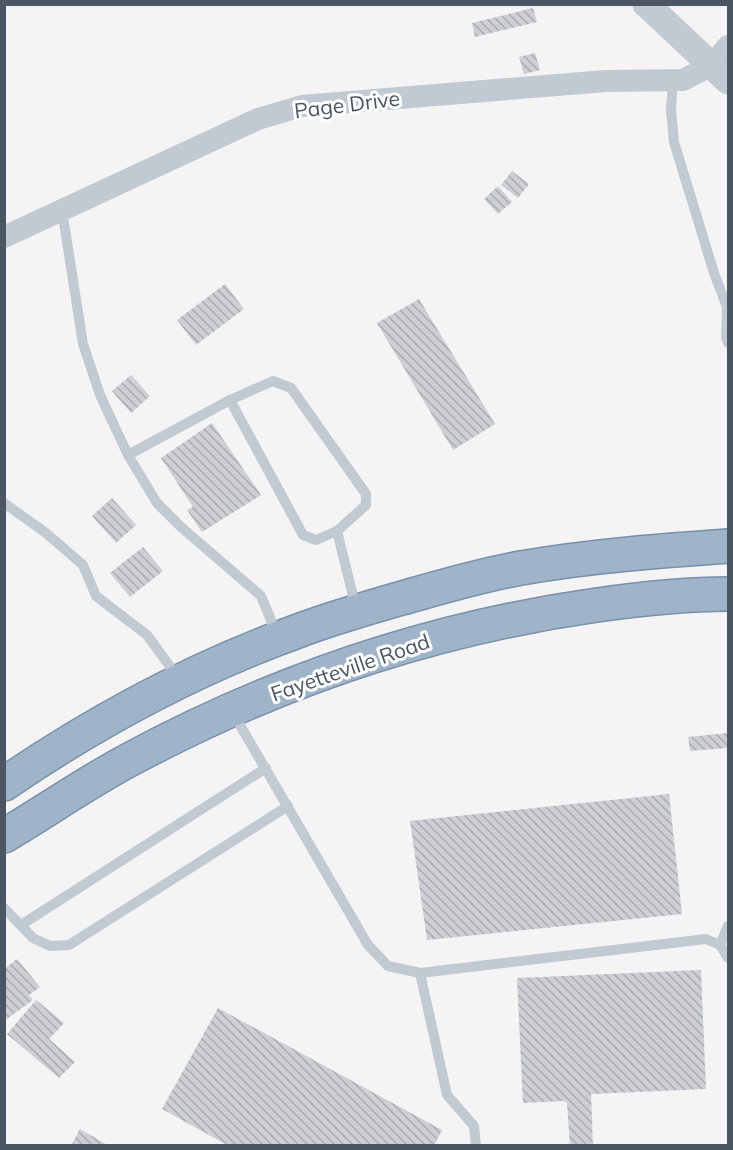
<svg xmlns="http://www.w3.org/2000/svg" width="733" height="1150" font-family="Mulish,sans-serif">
	<defs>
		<pattern id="building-back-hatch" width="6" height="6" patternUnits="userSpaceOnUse" patternTransform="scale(1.5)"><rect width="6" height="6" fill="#cdcfd5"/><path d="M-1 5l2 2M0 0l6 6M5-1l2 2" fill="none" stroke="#a8abb0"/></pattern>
	</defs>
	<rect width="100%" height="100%" fill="#f5f3f3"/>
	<!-- building -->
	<g fill="url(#building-back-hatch)">
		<path d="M533,8L537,22L475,37L472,23Z"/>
		<path d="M535,53L540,70L524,74L519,57Z"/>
		<path d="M512,171L529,184L518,198L501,185Z"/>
		<path d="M498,186L512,202L498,214L484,199Z"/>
		<path d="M225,284L244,309L196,345L177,320Z"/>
		<path d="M419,299L495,424L453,450L377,323Z"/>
		<path d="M131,375L150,396L131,413L112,391Z"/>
		<path d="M212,423L261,495L202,532L187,510L193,507L161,458Z"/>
		<path d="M112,498L136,525L116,543L92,516Z"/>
		<path d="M143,547L163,571L130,597L110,573Z"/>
		<path d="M728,733V748L690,751L688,737Z"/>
		<path d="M669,794L682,914L427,940L410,821Z"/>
		<path d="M17,959L40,987L29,995L33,1000L4,1021V969Z"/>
		<path d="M701,970L706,1089L591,1094L593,1146H570L567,1103L564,1101L523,1103L517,978Z"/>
		<path d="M36,1000L64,1023L49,1039L75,1062L59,1078L7,1034Z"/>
		<path d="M218,1008L442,1130L434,1146H229L162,1109Z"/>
		<path d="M80,1129L109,1146H71Z"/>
	</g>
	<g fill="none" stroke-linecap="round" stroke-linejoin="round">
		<!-- trunk casing -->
		<g stroke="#7690ad" stroke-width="36">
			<g id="trunk">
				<path d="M4,784C95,722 195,668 298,631C332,618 367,608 402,598C441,587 481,575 521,568C590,556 659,551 728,546"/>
				<path d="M4,836C46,811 86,783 129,760C274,682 433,628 597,605C640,599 685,594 728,594"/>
			</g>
		</g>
		<!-- service -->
		<g stroke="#c1cad2" stroke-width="10">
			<path d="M673,80L671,110L674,142L714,273L727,307L726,338L728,343"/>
			<path d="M62,210L83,344L100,395L128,455L230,400"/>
			<path d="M128,455L157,503L181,527L261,596L278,637"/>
			<path d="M4,503L46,533L83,565L96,596L147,635L179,679"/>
			<path d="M337,531L316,540L303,535L230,400L273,381L291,388L366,494V505L337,531L356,608"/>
			<path d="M233,713L368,945L388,966L420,973L706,939L720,945L728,958"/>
			<path d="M4,908L33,938L50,946L69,945L288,806"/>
			<path d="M21,925L266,768"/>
			<path d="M720,945L728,926"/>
			<path d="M420,973L447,1095L474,1126L476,1146"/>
		</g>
		<!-- minor -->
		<path stroke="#c1cad2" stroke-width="22" d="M4,237L258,119L302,106L606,81L683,80L712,65L728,46"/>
		<!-- tertiary -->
		<path stroke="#c1cad2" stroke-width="27" d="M646,4L728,81"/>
		<!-- trunk -->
		<use href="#trunk" stroke="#9fb4c9" stroke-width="33"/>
	</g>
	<g text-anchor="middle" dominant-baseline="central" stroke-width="6" stroke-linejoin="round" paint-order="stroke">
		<!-- street labels -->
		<g font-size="21" fill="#4a5661" stroke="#fff">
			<text transform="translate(347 104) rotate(-7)">Page Drive</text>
			<text transform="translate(350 667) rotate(-19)">Fayetteville Road</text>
		</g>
	</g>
	<!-- border -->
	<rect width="733" height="1150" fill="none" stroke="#4a5661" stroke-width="12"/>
</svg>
